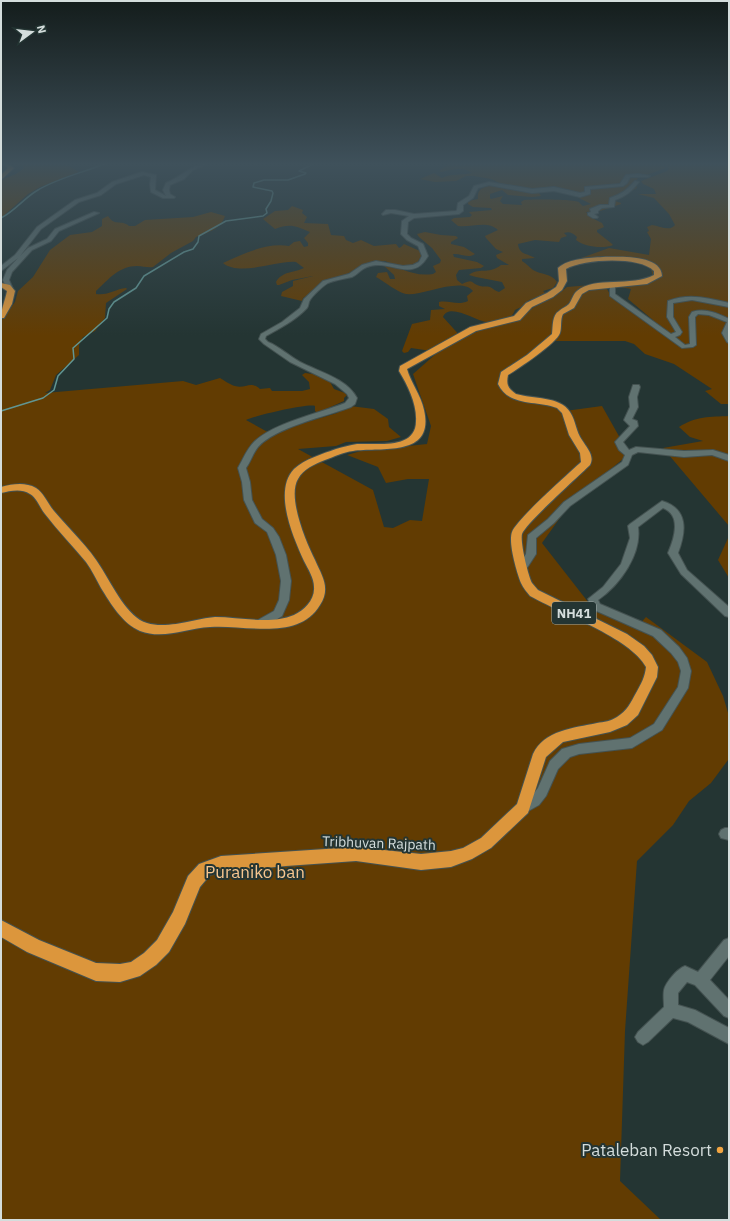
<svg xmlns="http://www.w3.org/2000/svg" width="730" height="1221" font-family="'IBM Plex Sans',sans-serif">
	<rect width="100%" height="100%" fill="#243533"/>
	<!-- green -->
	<g fill="#623c02" fill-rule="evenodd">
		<path d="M11,164H66L79,172L40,187L28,194L1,218V180L16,174L24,168L23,166Z"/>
		<path d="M449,164H729V404H721L705,391L712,389L674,364L645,354L634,344L625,341H550L504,374L509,393L554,403L565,411L602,406L629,454L572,501L542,543L592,607L637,627L646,617L707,662L723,696L729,716V755L728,760L711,783L689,801L673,825L637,861L625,1031L620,1181L661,1220H1V321L15,302L18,291L33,277L50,250L70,235L92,232L102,226V219L108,216C115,227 121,219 129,226H135L145,220L193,217L211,212L225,216C221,229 207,233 196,237L193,241L171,253L153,267C148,268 143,266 137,266C119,266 109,279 96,291V294C108,296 115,289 126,288L127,289L106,303L105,318L95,331L83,337L79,345V355L56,375L50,390L45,393L183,381L196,385L220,378C224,380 230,385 235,386C246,389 250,380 260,389L270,388L272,391H302L310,389L309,382L302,375L305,373L320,375L330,382L334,389L345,393L347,395L344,398V401L317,413L315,411V406C308,403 254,416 246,420L273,435L294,426L337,413L350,406L374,409L388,419L389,427L401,437L387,441L346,442L336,446L298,449L373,490L384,527L393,528L410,520L422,521L429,479H408L386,483L378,467L347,455L361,451L427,444L431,426L413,374L438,352L411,348L408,352L404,353L402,351L412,324L430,320L431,310L445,309L439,306V302C449,300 458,306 468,301L467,296L473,291C462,276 422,296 406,294C397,292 385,282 376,277L378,273L387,272L390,279H395L394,275L382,264C402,266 410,277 433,274L436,272L433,266L440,263L441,260L432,248L419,237L417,234L425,232L441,235L456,236L458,238L451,242V244L464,247L475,254C468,259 461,253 453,254L454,257L477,262L484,266L481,268L459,270L456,275L457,280L462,284C474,278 470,283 480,286C483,287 487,286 490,287C494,289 495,291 499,292L505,288L502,282L476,277L469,275C478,267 488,275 501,265H509L497,258L496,255L503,252L496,249L486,238L485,236L498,230C487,220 471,228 458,226L451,220L454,218L470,217L472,215L469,212L492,210L491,208L473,207L468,204V201L478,199C474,175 526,190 539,193L541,196L532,197L508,195L502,190L490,194V198L491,199L503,196L500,201L503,204L522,205L521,202L524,200C531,199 575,199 579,202C580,203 581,205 583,206L591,204L579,198L571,192L537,190L504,185L491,179L474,176H466L456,181L435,182L420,179L434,173L442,178C452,173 460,176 472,173C462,166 452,170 441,172L439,171ZM661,164L669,168L667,171L641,181L643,184L654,189L656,194H638L654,198L669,214L675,225C670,232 660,226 652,225L647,227L649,231L647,232L651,239L649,255L609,248L570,262C589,262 636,256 651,268L653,278L626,282L567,287L561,292L538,304L526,313L483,329L462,338L443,317C449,302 476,321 486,322C490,322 496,320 501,320C509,319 512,317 515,310L523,306L529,300L549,294L545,293L543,291L553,288L557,282C551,273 541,275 533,270C529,267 527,264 522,261V259L535,258C527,253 519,255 518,244L535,240L559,242L561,238L567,236L564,233C569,231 573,233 577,237L576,240C584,247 604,249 613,245L611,243L597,232V230L604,227L602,223L590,217L586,212L600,211L621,204V203L609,199L624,197L626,194L637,188L635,182L638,178L666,168ZM604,284L631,289L628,299L653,320H646L611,296Z"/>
		<path d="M292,206L303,210L302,213L307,217L304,223L328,224L331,235L344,236L346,240L353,243L361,240L374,246L396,244L399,248L401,247L404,244L420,251L422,255L415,266L403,268L385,261L368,263L343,276L323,281L307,296L303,298L302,301L281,296L282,292L293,286V281L313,276L292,280L279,285H277L276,282C282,271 294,273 304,268L296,262C277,260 240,277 223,263C243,254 267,242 289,246L294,242L300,241L304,247L308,246V243L304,238L310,232C296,226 290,223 275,229L263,219L275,211L288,210Z"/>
		<path d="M729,416V526L663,448L703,441L690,437L679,427C696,416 710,417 729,416Z"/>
		<path d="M729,536V578L718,560Z"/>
	</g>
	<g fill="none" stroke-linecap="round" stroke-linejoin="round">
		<!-- stream -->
		<g stroke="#619693" stroke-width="1.5">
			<path d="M1,218C15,211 24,198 38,190C58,178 82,173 104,164"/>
			<path d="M1,411L43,398L54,390L58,376L74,359L73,348L107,318L109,309L114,302L136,288L144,276L184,252L193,249L198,242L199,236L226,221L263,216L267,213L266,209L271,201L273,193L272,191L253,187L254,183L264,180H288L305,174L306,173L299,171L313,164"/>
		</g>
		<!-- minor casing -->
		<g stroke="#445251" stroke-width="2">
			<g id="minor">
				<path d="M201,164H206L193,170L184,179L170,185L169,190L170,194L175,197L174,198H163L151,192L150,184L151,177L144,175L116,184L101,195L79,202L41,229L20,256L28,248L47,239L55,229L94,212L99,213L59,231L51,241L32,250L12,272L9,280L13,289L10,291L7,289L3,280L7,270L18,258L1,271V266L15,255L37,227L75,200L97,193L112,182L142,172L156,175L155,190L166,196L163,190L166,183C180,177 187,169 201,164Z"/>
				<path d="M638,174L650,176L648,177H630L627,183L623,186L590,189V194L580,197L554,191L532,193L489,185L478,188L473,198L463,205V211L459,214L414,218L408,222L407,234L411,238L423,244L428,256C412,284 390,258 367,267C361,269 357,275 352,277C344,279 335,280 328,283C323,286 313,295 310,300C308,303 309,305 307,308C296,320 280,328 266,336L265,339L268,342C280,347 289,356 300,362C319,372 346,378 357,398L355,404L351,407C327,416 274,428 258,447C253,453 251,461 246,468L250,482L252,500L262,519L273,528L279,537L286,555L291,581L289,600L282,616L266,626H258L257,623L258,620L274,611L279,600L281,581L276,555L269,537L267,532L255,523L244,500L242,482L238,468C243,459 247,449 254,442C273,423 320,413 345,403L349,398L347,394L335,384L290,362L264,344L259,339L261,334L282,322L300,308L304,299L323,281L349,274L362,265L376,261L403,266L413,265L419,262L422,256L418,246L407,240L401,234L402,221L409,216L391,213L383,215L382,214L386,210H395L414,214L456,211L457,210L458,203L469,196L474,186L489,182L532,189L554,187L580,193L585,192V187L620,184L626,175Z"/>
				<path d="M635,181L639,182C632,191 626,196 615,200L614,207L602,208L598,211V213L594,214L598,217L597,218H593L588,215V213L591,212L590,209L600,205H609L610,198C622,194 627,190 635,181Z"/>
				<path d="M610,285L615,286V294L671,334L676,332L667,317L668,301C689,293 707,298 729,303V307L692,300L673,303V317L682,332L680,335L675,337L685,345L690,344L689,317L692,312C705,308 717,313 729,319V343L727,342L722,333L727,322L709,315L698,314L695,317L696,345L693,347L682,348L610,296Z"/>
				<path d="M633,385H639L640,387L637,397L638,407L632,419L637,421L638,426L623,442L629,450L636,447L684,451L713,450L729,455V461L712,455L684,457L638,452L632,455L628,465L570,506L554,523L536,538V554L525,571H519L517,569L526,554L528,535L548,519L564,502L622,462L625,455L619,450L615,442L630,426L624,420L630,407L629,397Z"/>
				<path d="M662,501C689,509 686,532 678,553L687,570L729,607V617L725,616L681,574L668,553C674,539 682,515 663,508L638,527C642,554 620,585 598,600L600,604L661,630L679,647L687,658L691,671L688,688L662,730L632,748L579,754L570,757L558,769L546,796L539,805L523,814L519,812L517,808L519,804L531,797L538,788L550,761L562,749L579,744L630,738L654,724L678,687L681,671L678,662L671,653L653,636L592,609L588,599L603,587L621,564L630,538L628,526L630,524Z"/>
				<path d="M725,828H729V840L721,838L719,834L721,830Z"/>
				<path d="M729,938V956L710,980L729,1000V1018L724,1016L695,985L687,982L678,993V1005L695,1010L729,1028V1044L688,1022L673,1018L648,1042L643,1045L638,1042L635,1037L638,1032L664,1007C664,1002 663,995 664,990C666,982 677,969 685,966L698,972L724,940Z"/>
			</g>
		</g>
		<!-- highway casing -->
		<g stroke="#445251" stroke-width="2">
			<g id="highway">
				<path d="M3,164H9L14,168L1,180V175L8,168Z"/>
				<path d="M603,257C618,257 661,254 662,276L647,284L589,290L582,294L574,308L563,314C560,320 562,327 560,333C557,343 518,369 508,375C506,385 508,388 516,394C533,399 560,396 570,412C576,421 576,432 582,440C587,448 595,456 590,465C578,477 526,523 522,534C520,542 528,575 532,583C534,585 536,588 538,590L627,634L644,646L652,655L658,667L657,677L638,715L627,725L610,732L563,742L546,757L528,813L491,848L472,859L451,867L421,870L356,861L286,866L221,872L210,875L200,887L185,924L169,952L156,965L140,976L120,982L96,981L27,952L1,937V920L39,940L96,963L120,964L131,962L144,953L157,940L173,912L188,876L199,864L221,856L356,847L421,854L451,851L463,848L481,838L517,804L533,754C544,730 574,728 597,723C604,722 611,721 617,717C627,711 631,702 636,693C641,684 645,677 646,667C631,638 560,613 530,596C527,592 523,588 521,583C517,573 508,543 512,532C516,520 568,474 581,462L580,453L569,435L562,413L557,408C536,400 509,407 498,384L501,372L527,355L552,334C553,326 552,315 559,311C562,308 566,307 569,304C572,300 573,294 577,291C594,276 632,287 654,275V271C639,256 584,259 566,269L567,281L562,290L553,297L532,307L520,320L476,331L407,369C411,383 421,395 424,410C435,458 381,447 353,451C343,452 334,457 325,460C315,464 303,469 298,479C287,497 306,542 315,560C322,576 331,588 320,605C298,642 244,624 210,627C186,628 164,640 140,631C122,623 111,604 101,588C96,579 92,570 86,562C73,546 58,531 45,514C40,508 37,498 30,494C21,488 10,491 1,493V487C13,484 25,482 36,488C44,493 48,504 54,511C70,530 89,547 102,569C112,585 128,618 147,623C156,626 167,625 176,624C189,622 202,618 215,617C240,617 270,625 294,615C304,610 315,600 314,587C314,578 308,569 304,561C293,537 273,491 294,469C305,459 322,454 336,449C343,447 350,445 357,444C377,443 416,450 416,421C417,404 408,386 399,371L400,366L470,327L514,316L526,303L547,293L556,287L559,281L558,268C569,258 589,258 603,257Z"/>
				<path d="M1,283L10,285L15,291L12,304L4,318H1C1,309 5,301 7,291L1,287Z"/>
			</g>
		</g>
		<!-- minor -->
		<use href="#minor" fill="#607270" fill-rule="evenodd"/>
		<!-- highway -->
		<use href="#highway" fill="#dc963c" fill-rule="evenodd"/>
	</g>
	<!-- sky -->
	<linearGradient id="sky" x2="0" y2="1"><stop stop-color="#141d1c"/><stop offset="0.49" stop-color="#3f515b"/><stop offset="1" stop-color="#3f515b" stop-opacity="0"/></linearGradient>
	<rect width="730" height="335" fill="url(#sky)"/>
	<!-- markers -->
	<circle fill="#f2a541" stroke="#243533" stroke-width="1.5" cx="720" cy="1150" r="4"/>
	<g text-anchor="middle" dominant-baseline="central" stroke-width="4" stroke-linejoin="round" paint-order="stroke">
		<!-- shield labels -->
		<rect fill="#243533" stroke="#9faba9" stroke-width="1" x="552" y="602" width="44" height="22" rx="3"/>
		<g font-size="13" font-weight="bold" fill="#d4dddc">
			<text x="574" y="613">NH41</text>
		</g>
		<!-- street labels -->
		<g font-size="14" fill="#d4dddc" stroke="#243533">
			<text transform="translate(379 843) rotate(2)">Tribhuvan Rajpath</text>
		</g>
		<!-- near-park labels -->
		<g font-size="17" fill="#f7c68f" stroke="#243533">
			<text x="255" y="872">Puraniko ban</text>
		</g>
		<!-- near-poi labels -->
		<g font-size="17" fill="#d4dddc" stroke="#243533" text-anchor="end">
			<text x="712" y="1150">Pataleban Resort</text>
		</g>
	</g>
	<!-- border -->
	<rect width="730" height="1221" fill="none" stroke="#d4dddc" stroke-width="4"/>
	<!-- north arrow -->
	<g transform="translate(32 32) rotate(75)" stroke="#243533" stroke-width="3" paint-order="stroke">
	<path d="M0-3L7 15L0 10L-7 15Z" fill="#d4dddc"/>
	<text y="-6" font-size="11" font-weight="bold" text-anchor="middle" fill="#d4dddc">N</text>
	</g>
</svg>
